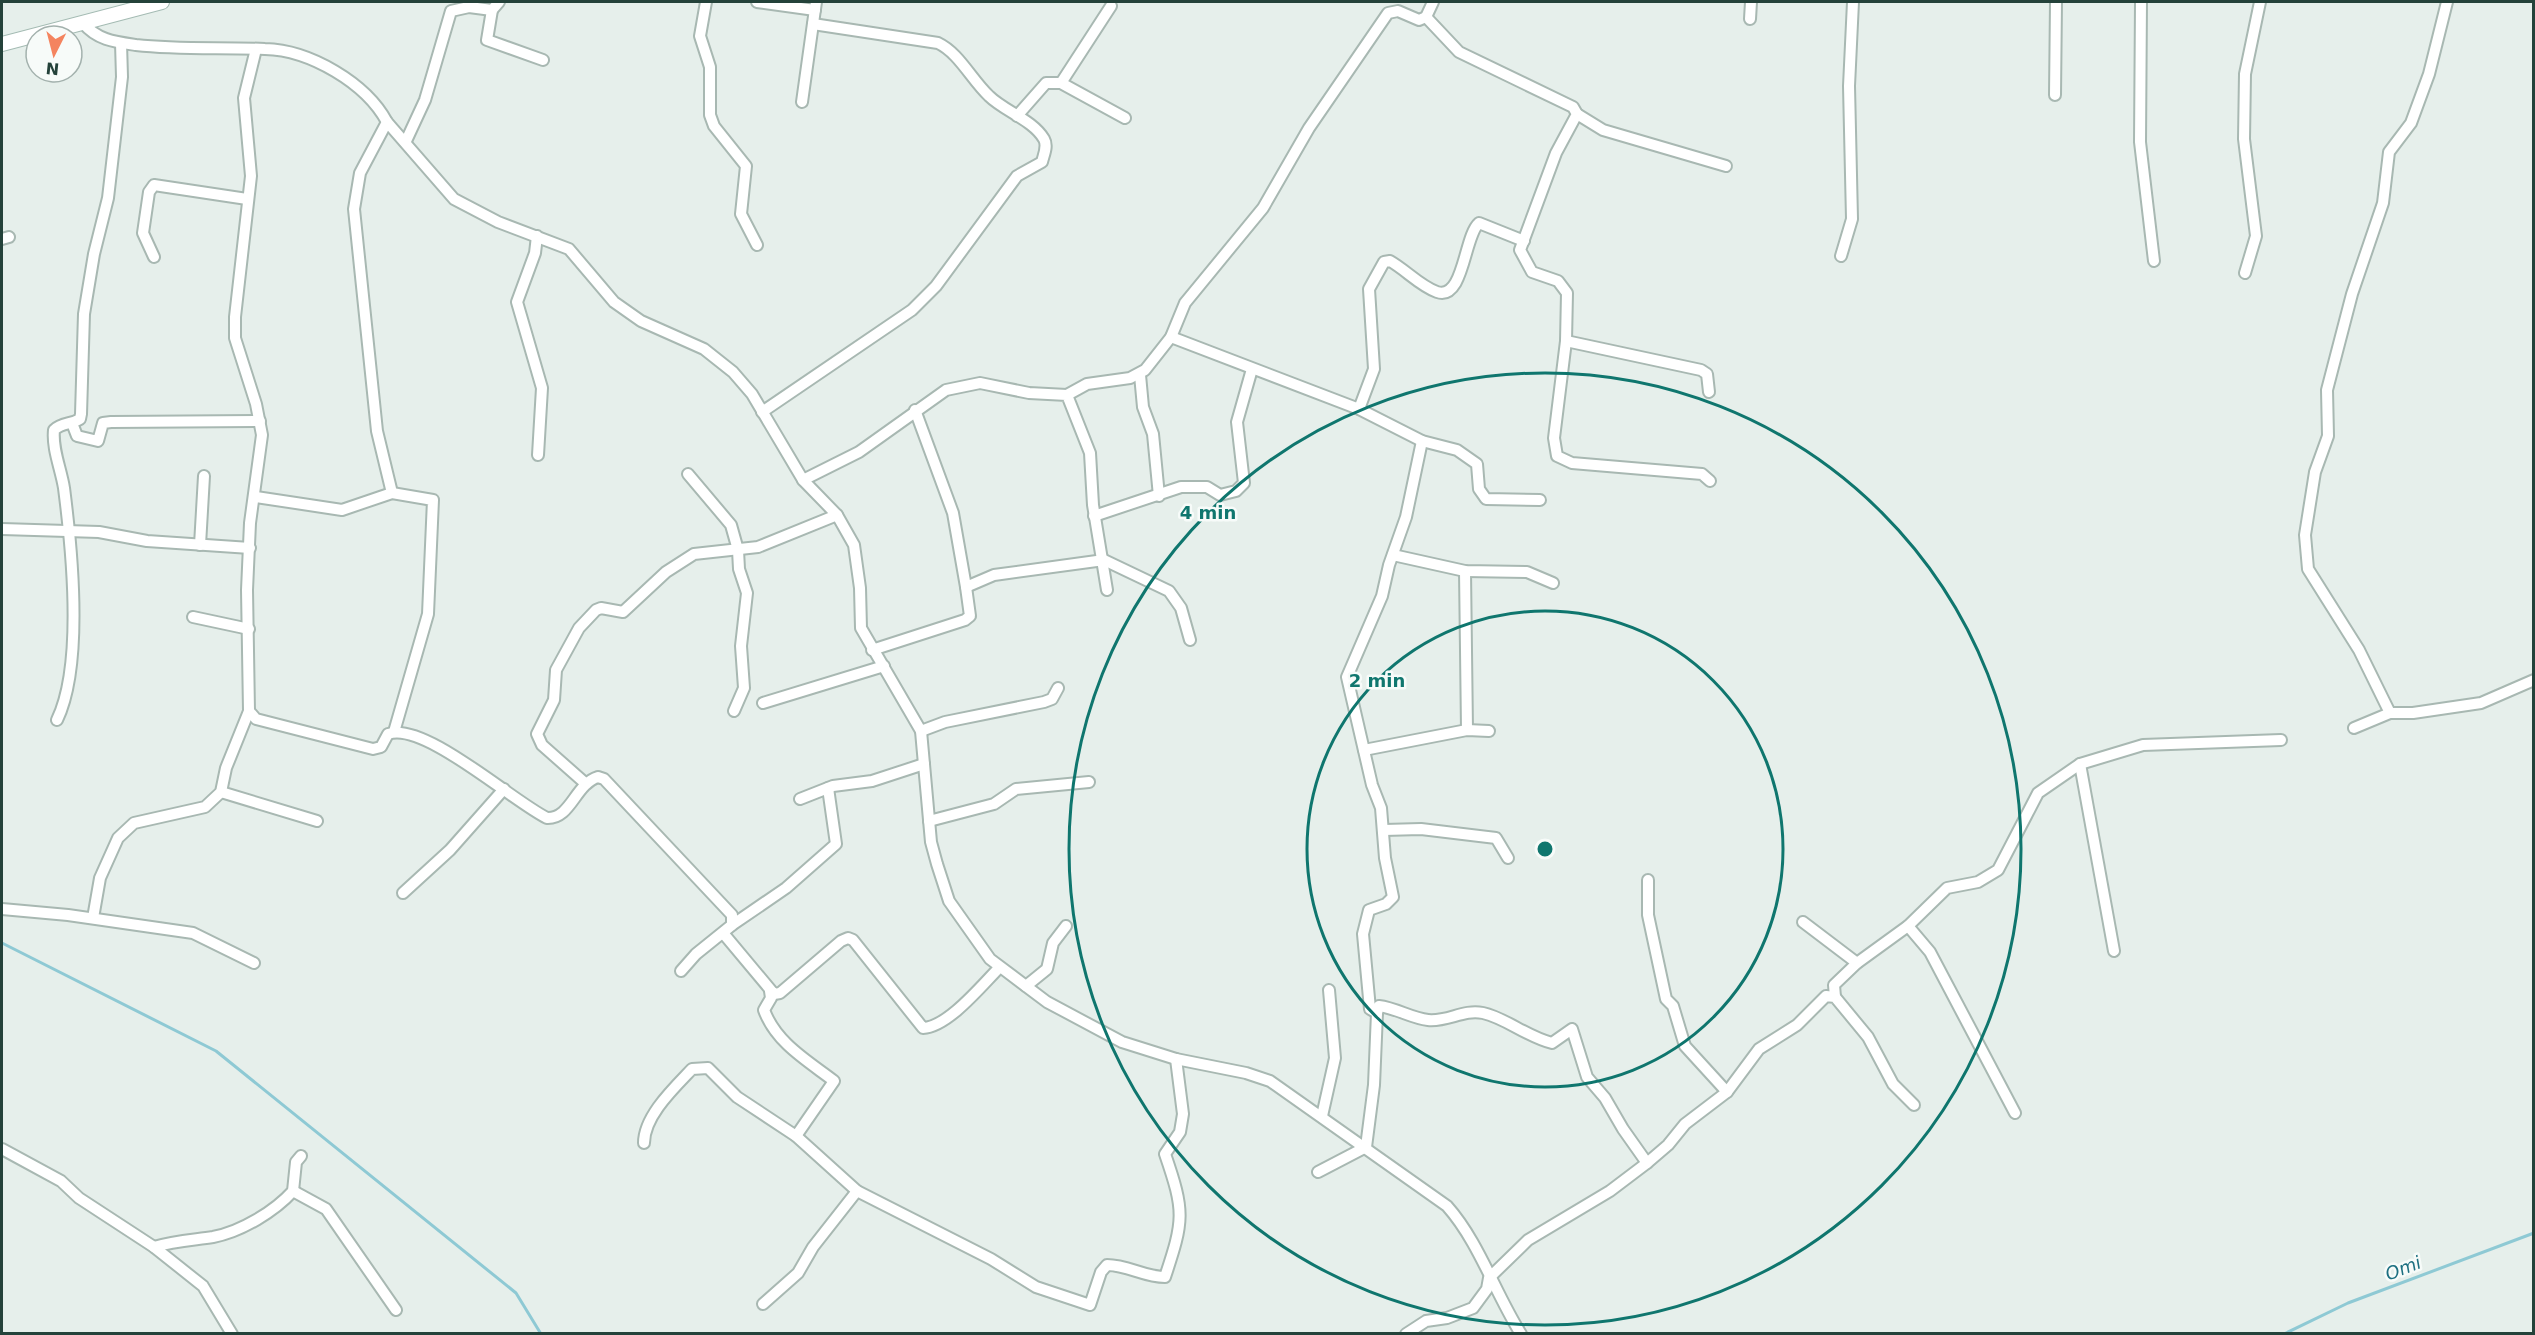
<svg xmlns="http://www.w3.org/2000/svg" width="2535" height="1335" font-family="'DejaVu Sans',sans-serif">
	<rect width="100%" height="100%" fill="#e6efeb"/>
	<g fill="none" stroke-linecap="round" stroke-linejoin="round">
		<!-- stream -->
		<g stroke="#8ec9d4" stroke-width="3">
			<path d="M2,943L216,1051L516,1293L541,1334"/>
			<path d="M2284,1334L2348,1303L2534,1233"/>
		</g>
		<!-- street casing -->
		<g stroke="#a8b8b2" stroke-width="14">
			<g id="street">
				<path d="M706,2L700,36L710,67V115L714,126L746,166L741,214L757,245"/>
				<path d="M757,2L815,10"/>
				<path d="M2141,2L2140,142L2154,261"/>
				<path d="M492,10L487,40L543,60"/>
				<path d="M1426,17L1459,52L1573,107L1577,114L1556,153L1520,250L1532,272L1558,281L1567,293L1566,341L1554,438L1557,456L1572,463L1702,474L1710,481"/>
				<path d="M1750,19L1751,2"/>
				<path d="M83,23C97,40 115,42 136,45C180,50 222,47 265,49C310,50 366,83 387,122L454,199L498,222L569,249L614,302L641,321L704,349L733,372L752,394L803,480L837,515L854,545L860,588L861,628L921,731L931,842L937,864L949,901L990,959L1047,1002L1122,1042L1176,1059L1246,1073L1270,1081L1447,1206C1479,1242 1495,1293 1521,1334"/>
				<path d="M1061,83L1111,6"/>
				<path d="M2055,95L2056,2"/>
				<path d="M802,102L816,2"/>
				<path d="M1577,114L1603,130L1726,166"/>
				<path d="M1017,116L1046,83H1061L1125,118"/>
				<path d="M387,122L360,173L354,209L377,431L392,493"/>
				<path d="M406,141L425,100L451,11L469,7L492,10L499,2"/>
				<path d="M537,236L535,253L517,302L542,388L538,455"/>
				<path d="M2,239L9,237"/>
				<path d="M1841,256L1852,219L1849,86L1853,2"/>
				<path d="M154,257L143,233L149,192L154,185L247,199"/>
				<path d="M2245,273L2256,236L2244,139L2245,74L2260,2"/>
				<path d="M1171,337L1359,409L1422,441L1457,450L1477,464L1479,489L1486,499L1540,500"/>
				<path d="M1566,341L1701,370L1707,374L1709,392"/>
				<path d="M1140,375L1143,407L1153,434L1159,496"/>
				<path d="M1067,395L1087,384L1130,378L1145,370L1171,337L1185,303L1263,208L1309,128L1388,13L1398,11L1419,20L1426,17L1433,2"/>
				<path d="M1359,409L1374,369L1369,289L1384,262L1390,261C1406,270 1420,286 1437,292C1464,301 1464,236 1479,223L1524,241"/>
				<path d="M915,410L953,513L966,587L994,575L1104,560L1169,591L1181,608L1190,640"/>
				<path d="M762,412L912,310L936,286L1017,176L1042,162C1044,154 1048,146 1044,139C1033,120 1004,111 989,96C971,79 959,53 938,43L813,24"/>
				<path d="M72,423L77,436L98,441L103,423L111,422L260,421"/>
				<path d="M1422,441L1406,517L1389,565L1382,596L1347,677L1372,785L1381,808L1385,858L1393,897L1386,904L1369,910L1363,934L1370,1009L1377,1013L1379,1006C1396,1008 1411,1018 1428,1020C1448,1022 1463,1009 1483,1013C1506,1018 1527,1037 1552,1043L1572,1029L1587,1077L1605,1098L1623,1129L1647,1163"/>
				<path d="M688,474L731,525L738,550L739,569L747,593L741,646L744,688L734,711"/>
				<path d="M803,480L859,452L946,390L980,383L1029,393L1067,395L1090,453L1093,505L1107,590"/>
				<path d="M256,497L342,510L392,493L433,500L428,614L394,732"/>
				<path d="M1094,516L1181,487H1207L1220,495L1236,491L1244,483L1237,422L1252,369"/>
				<path d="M2,529L99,532L147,541L250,548"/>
				<path d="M200,545L204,476"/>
				<path d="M1393,555L1465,571L1527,572L1553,583"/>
				<path d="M1465,571L1467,730"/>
				<path d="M193,617L249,629"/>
				<path d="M872,650L965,620L970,616L966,587"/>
				<path d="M763,703L884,666"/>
				<path d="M249,711L256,719L373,749L381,747L388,734C424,721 512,801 547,818C571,819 575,784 598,777L604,779L732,915V925L696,954L681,971"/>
				<path d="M2390,713L2359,650L2308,569L2305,535L2315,472L2328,436L2327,390L2352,294L2383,203L2389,152L2411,123L2429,74L2447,2"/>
				<path d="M57,720C84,664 72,550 64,488C61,469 52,449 54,430C62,422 70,425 80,419L81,414L84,314L94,254L108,198L122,77L121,43"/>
				<path d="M2354,728L2390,713H2413L2481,703L2534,680"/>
				<path d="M921,731L945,722L1044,702L1052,699L1058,688"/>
				<path d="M1364,750L1467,730L1489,731"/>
				<path d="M2080,764L2114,951"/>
				<path d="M585,783L542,745L537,734L554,700L556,670L579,628L596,610L601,608L623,612L666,572L694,554L758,547L837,515"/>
				<path d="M221,792L317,821"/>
				<path d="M800,799L833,786L872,781L924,764"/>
				<path d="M929,821L994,804L1016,789L1089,782"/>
				<path d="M1384,830L1421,829L1496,838L1508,858"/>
				<path d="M1648,880V915L1666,999L1673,1006L1685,1046L1727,1092"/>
				<path d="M403,893L450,850L504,789"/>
				<path d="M2,909L68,915L193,933L254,963"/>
				<path d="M93,918L100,878L118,838L134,823L205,807L221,792L226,768L249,711L247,590L250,523L262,435L256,404L235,338V317L251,176L244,98L256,49"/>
				<path d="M1803,922L1857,963"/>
				<path d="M732,925L786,888L836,844L828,788"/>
				<path d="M1908,926L1930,952L2015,1113"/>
				<path d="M723,933L774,994L780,993L841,941L848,938L853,940L923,1028C948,1027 982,985 999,968"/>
				<path d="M1026,986L1047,969L1053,943L1066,926"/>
				<path d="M770,991L771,998L764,1010C776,1043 808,1061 834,1081L796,1136"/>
				<path d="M1835,997L1834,985L1857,963L1908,926L1947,888L1978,882L1998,870L2038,793L2080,764L2143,745L2281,740"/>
				<path d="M1322,1116L1335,1058L1329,990"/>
				<path d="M644,1143C644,1116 674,1088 692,1069L708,1068L737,1097L796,1136L857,1191L991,1259L1036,1287L1090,1305L1101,1272L1107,1265C1128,1265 1144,1277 1165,1277C1184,1220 1185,1212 1165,1154L1180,1132L1183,1114L1176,1059"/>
				<path d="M2,1149L61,1181L79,1198L154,1247L203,1286L232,1334"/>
				<path d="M1318,1172L1366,1147L1374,1085L1377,1013"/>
				<path d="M293,1191L326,1209L396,1310"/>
				<path d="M154,1247C174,1241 193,1240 213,1237C241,1232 275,1211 293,1191L296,1162L301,1156"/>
				<path d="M763,1304L798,1273L813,1247L857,1191"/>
				<path d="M1406,1334L1426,1321L1447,1318L1473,1308L1487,1289L1489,1278L1528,1240L1610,1191L1647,1163L1668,1145L1685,1124L1727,1092L1759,1049L1797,1025L1826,996L1835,997L1868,1037L1893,1084L1914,1105"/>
			</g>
		</g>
		<!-- secondary casing -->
		<g stroke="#a4bbb3" stroke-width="16">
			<path id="secondary" d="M2,44L162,2"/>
		</g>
		<!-- street -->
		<use href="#street" stroke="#fff" stroke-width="10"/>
		<!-- secondary -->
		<use href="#secondary" stroke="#fff" stroke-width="14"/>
	</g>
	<!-- distance rings -->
	<g fill="none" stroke="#0f766e" stroke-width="3">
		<circle cx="1545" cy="849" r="238"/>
		<circle cx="1545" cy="849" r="476"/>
	</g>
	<g text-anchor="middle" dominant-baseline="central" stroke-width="5" stroke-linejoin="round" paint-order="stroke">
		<!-- water labels -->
		<g font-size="18" font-style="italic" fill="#1c6f80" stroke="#f7fbf9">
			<text transform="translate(2403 1268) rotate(-21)">Omi</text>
		</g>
	</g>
	<circle cx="1545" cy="849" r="9" fill="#0f766e" stroke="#f7fbf9" stroke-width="3"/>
	<g font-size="18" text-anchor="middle" font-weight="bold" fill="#0f766e" stroke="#f7fbf9" stroke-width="5" stroke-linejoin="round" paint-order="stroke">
		<text x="1208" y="519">4 min</text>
		<text x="1377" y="687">2 min</text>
	</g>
	<!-- border -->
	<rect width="2535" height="1335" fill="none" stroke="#24423a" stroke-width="6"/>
	<!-- north arrow -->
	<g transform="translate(54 54) rotate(186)"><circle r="28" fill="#f7fbf9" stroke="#a3b1ad" stroke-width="1.5"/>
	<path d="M0-4.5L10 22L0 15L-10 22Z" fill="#f4845f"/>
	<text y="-9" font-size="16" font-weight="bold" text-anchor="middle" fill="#24423a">N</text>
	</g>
</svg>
